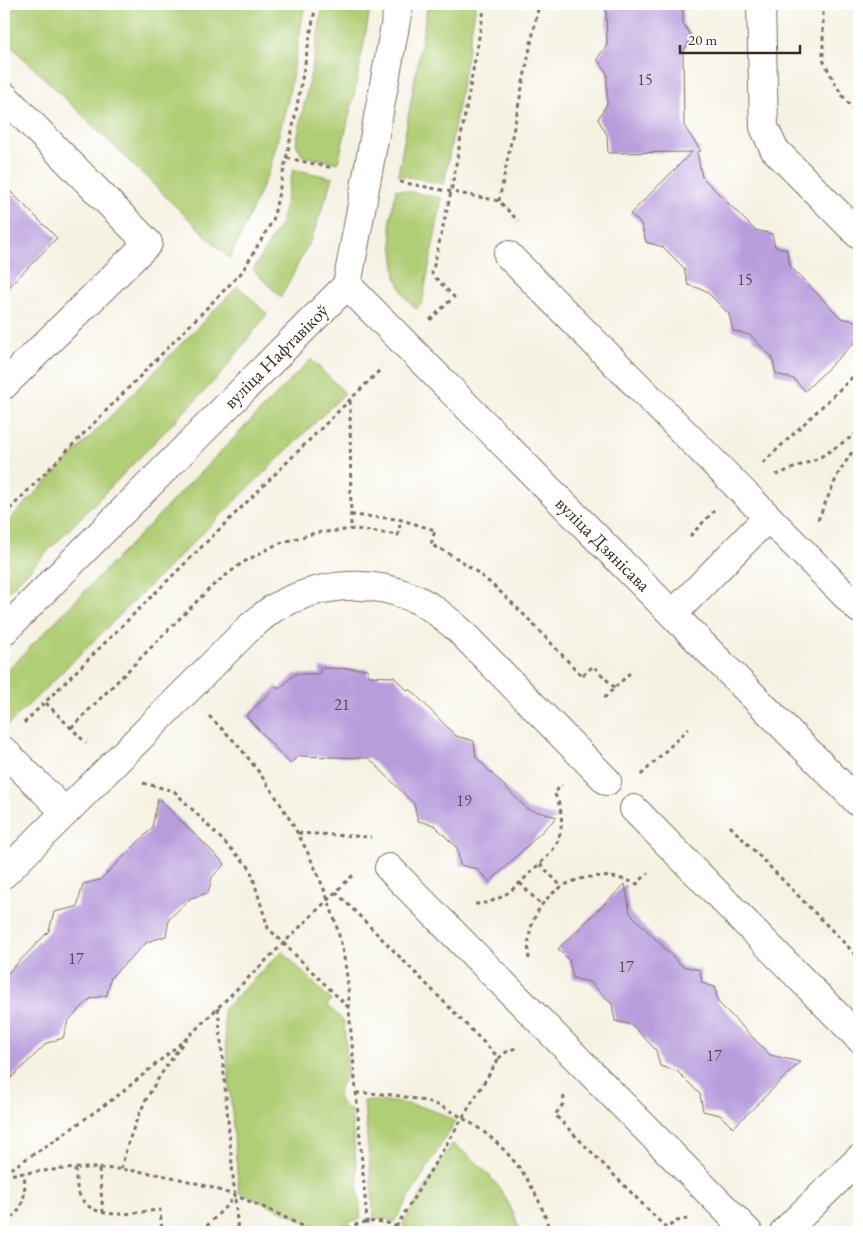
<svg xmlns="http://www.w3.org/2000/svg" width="863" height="1236" font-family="'EB Garamond',serif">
	<rect width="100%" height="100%" fill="#fff"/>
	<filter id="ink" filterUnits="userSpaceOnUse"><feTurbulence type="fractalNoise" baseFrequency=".02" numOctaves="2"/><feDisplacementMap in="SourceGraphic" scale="10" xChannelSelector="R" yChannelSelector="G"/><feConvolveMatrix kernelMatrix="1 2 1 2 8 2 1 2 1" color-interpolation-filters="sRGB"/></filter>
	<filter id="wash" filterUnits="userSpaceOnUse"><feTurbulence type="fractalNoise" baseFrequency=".0096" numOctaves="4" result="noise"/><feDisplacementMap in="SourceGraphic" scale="20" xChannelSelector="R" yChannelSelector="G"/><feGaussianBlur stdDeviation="1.12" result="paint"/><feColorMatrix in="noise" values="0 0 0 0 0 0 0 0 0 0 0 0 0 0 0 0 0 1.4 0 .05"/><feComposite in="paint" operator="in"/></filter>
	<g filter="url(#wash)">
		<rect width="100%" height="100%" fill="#f5f2e3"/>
		<!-- green -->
		<g fill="#b0ce75" stroke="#767c4a">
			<path d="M4,4H305L288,99L270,169L230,259L4,39Z"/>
			<path d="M323,4H371L354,96L338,163L303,156L296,144L315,53Z"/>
			<path d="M428,4H476L444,184L398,175Z"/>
			<path d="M293,169L333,178L312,237L281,297L253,270L281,223Z"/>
			<path d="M396,189L442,198L422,303L416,309L405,297L396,278L390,221Z"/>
			<path d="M238,286L267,314L220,375L4,596V525Z"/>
			<path d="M311,359L345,393L6,727L4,725V674Z"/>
			<path d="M282,951L331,1000L327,1005L344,1021L348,1076C334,1087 335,1103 351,1111L361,1219L349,1222L333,1232H320L292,1215L239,1193L223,1010Z"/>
			<path d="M364,1101C393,1101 431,1104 455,1122L394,1222L386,1219L374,1218Z"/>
			<path d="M452,1144C484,1164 510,1195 520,1232H411L402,1225Z"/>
		</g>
		<g id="blocks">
			<!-- building -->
			<g fill="#b89cdc">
				<path d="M683,8V23L692,37L683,52L684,126L701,151L697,152L702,177L755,230L772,234L775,247L787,250L790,266L841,318L859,322V338L805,391L794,379L776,374L772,357L750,335L733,331L729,314L705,290L688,285L684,268L663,247L646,242L641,224L630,214L692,152L608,153L607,135L598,119L607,104V73L597,59L607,45L606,9Z"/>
				<path d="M4,185L57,238L4,292Z"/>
				<path d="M320,668L368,669V676L394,677L408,691L410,689L456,736L474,741L476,757L527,809L557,817L490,882L477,869L460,865L457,848L434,825L418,821L414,804L369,758L298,756L290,764L246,716L277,686L279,689L295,674H320Z"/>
				<path d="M158,798L225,864L212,877L208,893L191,898L169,919L166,936L147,942L111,977L107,995L90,999L68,1021L63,1038L47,1043L4,1085V977L49,931L54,912L77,907L83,884L100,880L152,828Z"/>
				<path d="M625,884L630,913L682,966L700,970L702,983L715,987L718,1002L770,1055L800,1062L733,1128L720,1115L703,1111L700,1094L677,1071L660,1066L656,1050L632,1025L615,1021L612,1004L590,982L573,978L569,960L558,949Z"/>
			</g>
		</g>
	</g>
	<g filter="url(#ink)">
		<use href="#blocks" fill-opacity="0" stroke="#7c7063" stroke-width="1"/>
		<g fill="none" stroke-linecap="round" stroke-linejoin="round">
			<!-- minor casing -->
			<g stroke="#7c7063" stroke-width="30">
				<g id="minor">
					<path d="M761,4L764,127L774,149L859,235"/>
					<path d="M4,96L148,243L4,385"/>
					<path d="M508,255L859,609"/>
					<path d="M347,285L859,803"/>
					<path d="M673,614L768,517"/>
					<path d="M4,631L347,285L399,4"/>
					<path d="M4,751L65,812"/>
					<path d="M634,809L859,1038"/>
					<path d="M389,868L748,1232"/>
					<path d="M4,874L250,627C258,621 266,613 274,608C316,584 366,578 411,597C429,604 444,617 458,629L607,781"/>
					<path d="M784,1232L859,1159"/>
				</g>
			</g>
			<!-- path -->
			<g stroke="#7c7063" stroke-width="3" stroke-dasharray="4 4" stroke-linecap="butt">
				<path d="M823,4V60L841,94L859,116"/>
				<path d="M852,4L859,12"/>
				<path d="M287,158L333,168"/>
				<path d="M400,182L499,201L518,221"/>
				<path d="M499,201L539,4"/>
				<path d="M430,320L454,297L432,274L451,192L485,4"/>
				<path d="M350,401L351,530"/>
				<path d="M763,463L859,371"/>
				<path d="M776,475L819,458L859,432"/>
				<path d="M4,515L242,272L273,220L294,122L316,4"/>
				<path d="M351,515L398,519L435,530L431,545C487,567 540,633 582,676L593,666L615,688"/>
				<path d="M818,520L838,474L859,441"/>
				<path d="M690,536L714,511"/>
				<path d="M604,698L632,671"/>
				<path d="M46,703L86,743"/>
				<path d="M209,716C220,727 231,737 241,749C297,818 349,917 349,1009L368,1232"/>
				<path d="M24,723L382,368"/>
				<path d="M71,728L211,587L242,563L277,544L315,533L355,529L398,535L401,520"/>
				<path d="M641,775L689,728"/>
				<path d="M143,783L174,791L250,868L268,928L349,1008"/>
				<path d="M730,826L859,958"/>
				<path d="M298,833L371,837"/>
				<path d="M540,864L562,887"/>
				<path d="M520,883L542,906"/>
				<path d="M336,892L499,1058L509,1050L517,1048"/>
				<path d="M475,904C500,903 514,889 530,873C538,865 548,857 554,848C564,832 564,809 554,793L562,785"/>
				<path d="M529,959C522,895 580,860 637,884L648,873"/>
				<path d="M218,1008L238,1232"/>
				<path d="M356,1093C378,1093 399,1095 420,1100C436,1103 452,1111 466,1120C508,1145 537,1184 550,1232"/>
				<path d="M564,1096L563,1104L555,1115L666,1228L677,1221L687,1219"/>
				<path d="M75,1169C76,1177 76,1188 80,1196C94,1223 135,1212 160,1210L162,1232"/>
				<path d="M99,1169L103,1212"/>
				<path d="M121,1169C134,1116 151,1086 183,1043"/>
				<path d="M4,1173L51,1143L120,1094L187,1038L354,874"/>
				<path d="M4,1175C29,1173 54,1169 80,1168C160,1166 243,1192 312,1232"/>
				<path d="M4,1221C25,1214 26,1192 24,1173"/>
				<path d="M396,1227L499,1058"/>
				<path d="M201,1232L235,1197"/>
				<path d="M340,1232C359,1220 386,1216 404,1232"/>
			</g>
			<!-- minor -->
			<use href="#minor" stroke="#fff" stroke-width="28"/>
		</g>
	</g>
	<g text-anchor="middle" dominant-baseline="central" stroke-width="5" stroke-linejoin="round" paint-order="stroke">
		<!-- number labels -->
		<g font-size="16" fill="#5a464e">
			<text x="645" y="79">15</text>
			<text x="745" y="279">15</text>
			<text x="342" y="704">21</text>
			<text x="464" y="800">19</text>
			<text x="76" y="958">17</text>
			<text x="626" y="966">17</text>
			<text x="714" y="1055">17</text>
		</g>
		<!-- street labels -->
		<g font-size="19" fill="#3b2a1e" stroke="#fff">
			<text transform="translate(276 356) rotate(-45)">вуліца Нафтавікоў</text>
			<text transform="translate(603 544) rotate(45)">вуліца Дзянісава</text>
		</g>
	</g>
	<!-- margin -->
	<rect width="863" height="1236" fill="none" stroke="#fff" stroke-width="20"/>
	<!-- scale -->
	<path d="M680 45v8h120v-8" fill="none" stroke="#3b2a1e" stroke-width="2.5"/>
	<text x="688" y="45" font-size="15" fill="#3b2a1e" stroke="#ffffff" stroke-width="4" paint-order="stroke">20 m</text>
</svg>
